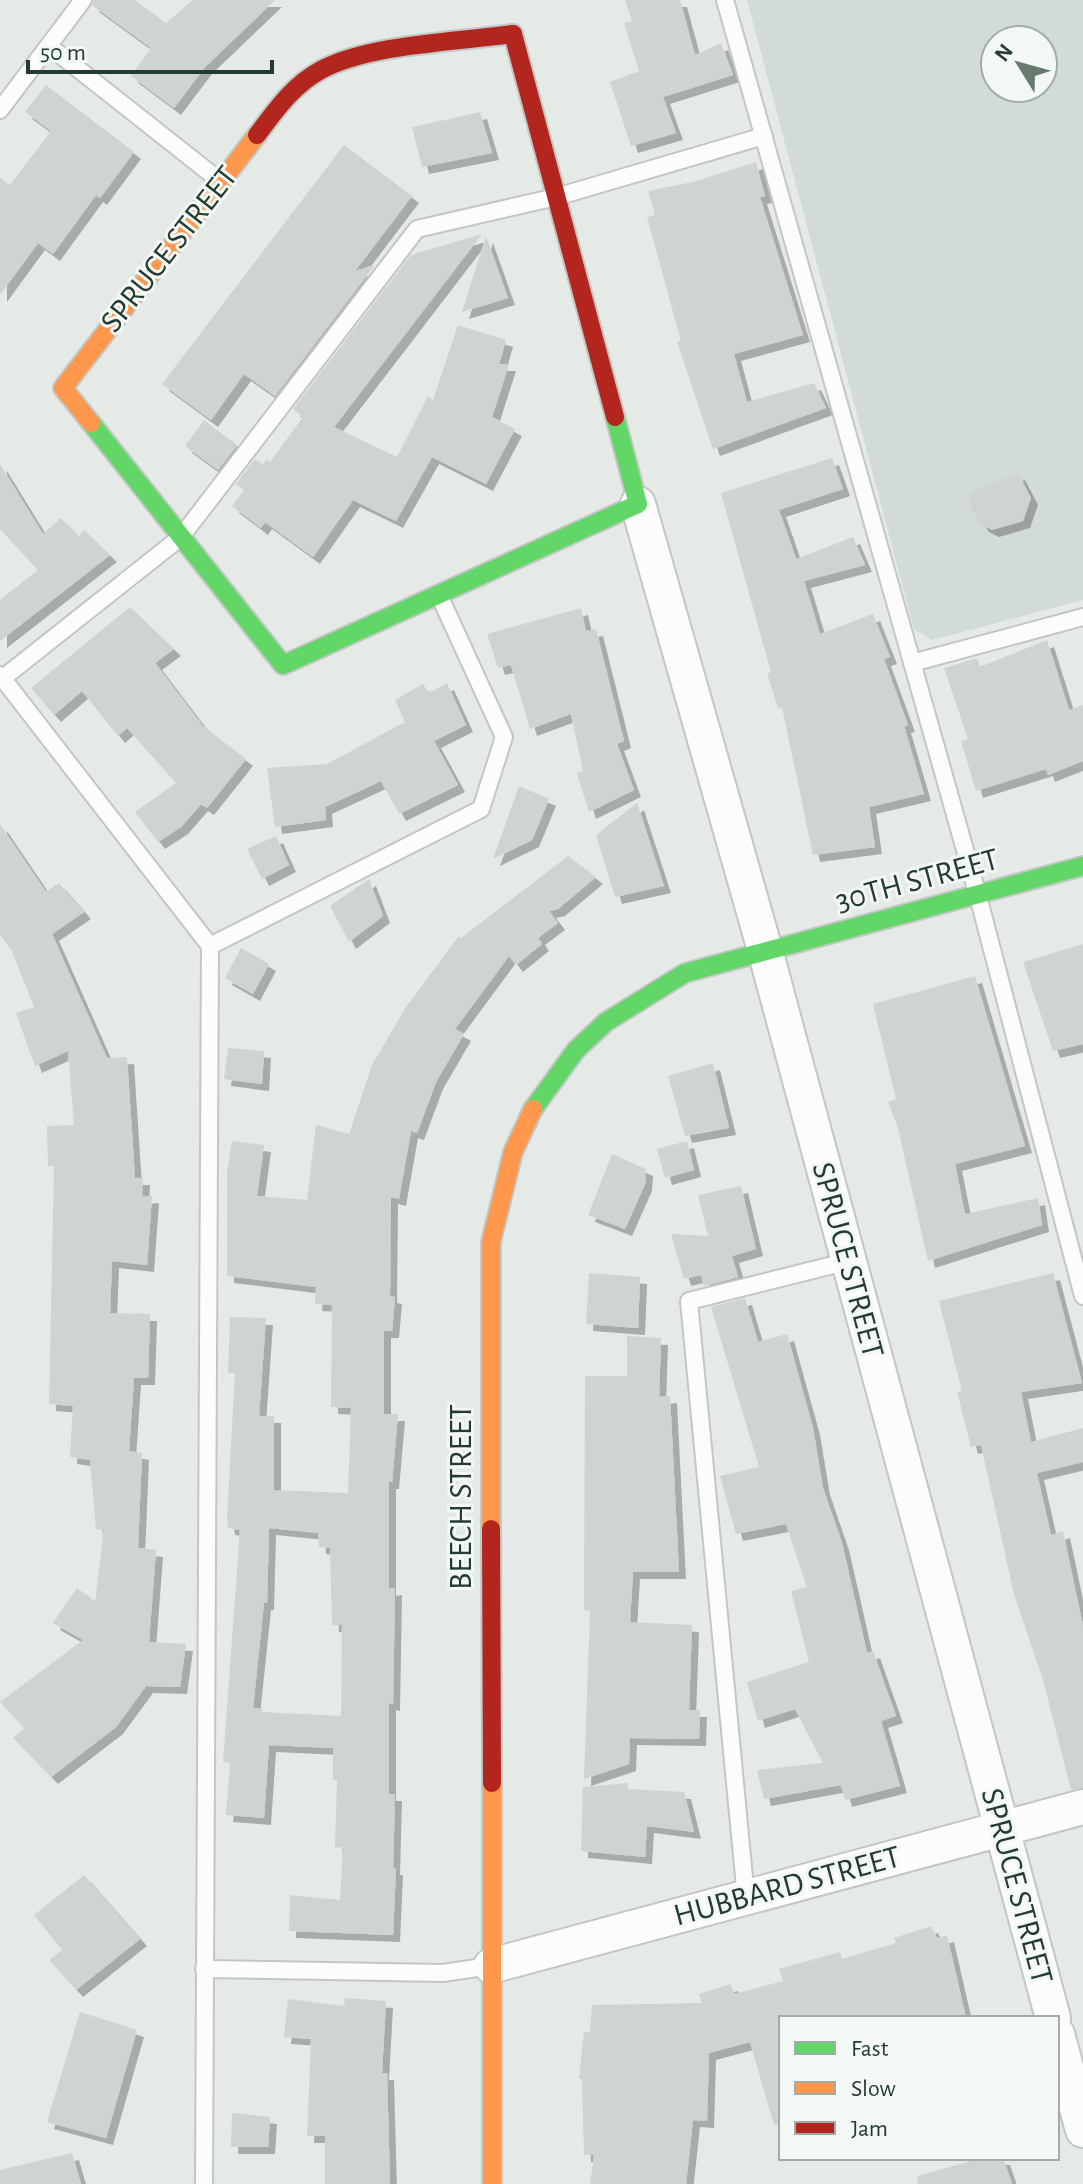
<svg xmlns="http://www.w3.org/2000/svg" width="1083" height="2184" font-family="'Alegreya Sans',sans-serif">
	<defs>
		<filter id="shadow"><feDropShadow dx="7" dy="7" stdDeviation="0" flood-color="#0004"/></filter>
	</defs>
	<rect width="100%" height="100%" fill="#e5eae7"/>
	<!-- built -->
	<path fill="#d3dbd6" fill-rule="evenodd" d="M747,0H1083V600L932,640L914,629ZM995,40H1043V88H995Z"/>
	<!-- building -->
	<g fill="#cfd3d1" fill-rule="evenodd" filter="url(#shadow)">
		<path d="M94,0H135L166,23L193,0H275L205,67L174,108L131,76L151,48L92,5Z"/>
		<path d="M625,0H680L695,55L721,43L733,75L663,97L676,133L631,146L610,82L639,71L624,23L632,21Z"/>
		<path d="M46,85L134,152L100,198L96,195L53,254L38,243L0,295V178L10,185L51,131L25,112Z"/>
		<path d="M480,112L492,153L422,167L412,127Z"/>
		<path d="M344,145L412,196L355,271L375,265L275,396L244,374L211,420L162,384Z"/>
		<path d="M756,162L765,196L760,197L803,335L734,354L747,402L814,383L826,408L713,449L677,342L681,341L647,217L655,215L648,191L693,182Z"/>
		<path d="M482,234L334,427L397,457L428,396L433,400L458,325L506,340L499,364H509L492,417L515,429L486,484L432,457L396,521L353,500L313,557L265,522L261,528L232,506L244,490L236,484L255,459L263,465L267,459L270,462L303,417L293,409L411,255Z"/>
		<path d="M486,236L508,298L462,312Z"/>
		<path d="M204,420L237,445L218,470L185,446Z"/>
		<path d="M832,458L843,489L779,510L796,559L853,537L865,565L804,581L820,634L873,614L890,657L884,659L908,725L904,726L924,794L869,807L875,847L813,855L782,707L778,708L767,673L771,672L721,493Z"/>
		<path d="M0,464L43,534L61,518L79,537L84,530L110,555L0,641V600L38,570L0,529Z"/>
		<path d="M1018,473L1031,498L1023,521L992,530L982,525L970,507V492Z"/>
		<path d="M130,607L174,649L155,663L203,726L246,759L207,808L201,804L181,827L158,842L135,812L176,783L127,728L118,736L82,691L54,715L31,688Z"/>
		<path d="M581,608L586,631L596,629L624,741L617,744L634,790L589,812L577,773L583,771L571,714L530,729L511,665L498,668L487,634Z"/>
		<path d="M1047,640L1069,710L1083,705V761L1048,775L1046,769L976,791L961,741L968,739L944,668L977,658L980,667Z"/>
		<path d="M447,683L466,725L434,741L458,785L399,814L381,781L325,807L326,820L275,827L267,768L327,764L405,722L395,700L423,684L429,693Z"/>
		<path d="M519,786L549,799L532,840L493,859Z"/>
		<path d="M637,803L664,886L615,897L596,835Z"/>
		<path d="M0,824L46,892L59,883L84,912L52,934L107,1058L127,1057L135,1178H143L142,1197L152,1196L147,1265L112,1261L110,1313L150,1314L148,1378H134L129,1451L142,1453L138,1548L156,1550L149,1642L186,1644L180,1687L146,1686L116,1727L51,1777L13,1738L24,1728L0,1702L83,1640L53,1623L77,1588L95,1601L104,1530L96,1529L90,1460L70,1457L73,1406L49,1404L54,1166H48L47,1126L74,1125L68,1051L35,1066L16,1013L34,1007L12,951L0,935Z"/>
		<path d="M276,836L289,865L262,879L247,849Z"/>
		<path d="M568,856L596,877L558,909L549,911L558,923L538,938L542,944L516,965L509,956L455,1029L464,1034L436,1082L417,1133L411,1131L399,1199L391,1197L390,1296L395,1297L392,1331H384V1414H398L392,1482H389V1589L395,1588L393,1704L389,1703V1794H395L393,1868H396L393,1935L289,1931L290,1895L340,1900L343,1848L335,1847L337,1780H333V1748L269,1745L264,1818L226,1815L230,1763L223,1762L240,1530L228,1528L227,1517L235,1373H228L230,1317L266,1318L259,1416H274V1490L348,1493L351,1408L331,1407L332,1305L315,1304L316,1287L227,1276V1173L232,1141L264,1145L257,1196L307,1200L316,1125L349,1134L372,1065L406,1007L459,936L461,938ZM269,1528L318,1533L319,1547L330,1548L332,1625H342L341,1716L262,1712V1709L253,1708L264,1603H267Z"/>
		<path d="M369,879L383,916L349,942L330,906Z"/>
		<path d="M1083,944V1044L1053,1051L1023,962Z"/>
		<path d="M241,948L269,964L253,994L225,978Z"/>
		<path d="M975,976L1025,1146L955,1164L965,1214L1038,1198L1042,1225L928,1261L898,1128L888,1102L896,1099L873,1004Z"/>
		<path d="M228,1048L264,1051L262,1084L224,1079Z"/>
		<path d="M713,1063L729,1128L685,1136L668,1076Z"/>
		<path d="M687,1141L694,1170L665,1178L657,1149Z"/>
		<path d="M612,1154L646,1169L645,1184L625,1229L588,1215Z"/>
		<path d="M741,1186L756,1249L732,1256L738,1277L704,1286L701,1275L684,1279L671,1234L708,1236L698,1195Z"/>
		<path d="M589,1273L640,1277L638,1328L586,1324Z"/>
		<path d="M1053,1273L1082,1383L1021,1392L1031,1442L1083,1428V1462L1037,1473L1051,1535L1063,1531L1083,1626V1788L1071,1790L1043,1680L1014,1594L981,1445L971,1447L957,1392L962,1391L939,1301Z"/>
		<path d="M745,1298L758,1342L787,1334L813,1428L823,1488L842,1543L867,1653L873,1651L896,1716L881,1721L900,1786L845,1800L841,1785L764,1799L757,1770L823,1763L795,1709L758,1721L747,1682L809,1662L791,1591L807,1587L786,1524L736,1534L720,1476L759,1467L711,1307Z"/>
		<path d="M627,1336L661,1338L659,1397L670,1396L679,1572H633L630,1622L692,1625L689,1710H700L699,1739L630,1738L629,1764L584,1779L590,1611L584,1610L585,1376H627Z"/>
		<path d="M628,1783V1789L684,1792L694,1832L647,1826L645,1857L581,1851L583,1787Z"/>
		<path d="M84,1875L140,1939L76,1990L49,1960L62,1950L34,1915Z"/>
		<path d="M931,1926L937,1938L947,1935L966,2018H781V2124L774,2125L750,2042L709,2053L707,2121L693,2120L686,2184H590L594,2155H584L582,2079H579L584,2032H590L592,2005L702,2003L699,1994L731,1984L734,1994L783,1981L779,1969L840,1952L842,1959L896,1943L894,1938Z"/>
		<path d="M345,1998L386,2001L382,2073H387L390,2184H325V2136H307L311,2039L284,2037L288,1999L344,2006Z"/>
		<path d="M80,2012L137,2030L106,2138L47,2122Z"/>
		<path d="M232,2113L270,2117L268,2147H231Z"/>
		<path d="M72,2153L81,2184H0V2170Z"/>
		<path d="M982,2158H1003L1012,2184H918L917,2176Z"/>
	</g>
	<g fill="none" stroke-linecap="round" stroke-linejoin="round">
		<!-- lane casing -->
		<g stroke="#c2c7c4" stroke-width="20">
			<g id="lane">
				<path d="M725,0L978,896L1083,1296"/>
				<path d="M49,46L220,181"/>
				<path d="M0,110L83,0"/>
				<path d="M912,663L1083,617"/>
				<path d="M0,675L210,946"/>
				<path d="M3,678L181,537L417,229L556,197L764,136"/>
				<path d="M746,1898L689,1301L849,1261"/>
				<path d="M204,1969L443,1973L490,1966"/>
				<path d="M204,2184L210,946L481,809L504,737L439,595"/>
			</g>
		</g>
		<!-- street casing -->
		<g stroke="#c2c7c4" stroke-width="38">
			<g id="street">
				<path d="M638,504L765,950L1053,2018"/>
				<path d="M491,1966L1083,1807"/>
				<path d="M1057,2034L1083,2130"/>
			</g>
		</g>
		<!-- fast casing -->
		<g stroke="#c1c7c4" stroke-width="22">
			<g id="fast">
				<path d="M91,423L283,665L638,504L615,417"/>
				<path d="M533,1109L576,1050L606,1022L685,973L1083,866"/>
			</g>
		</g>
		<!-- slow casing -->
		<g stroke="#c1c7c4" stroke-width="22">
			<g id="slow">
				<path d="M91,423L63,388L257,135"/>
				<path d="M491,1529V1242L513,1152L533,1109"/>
				<path d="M492,1783V2184"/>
			</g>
		</g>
		<!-- jam casing -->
		<g stroke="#c1c7c4" stroke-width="22">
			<g id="jam">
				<path d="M513,34L615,417"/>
				<path d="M257,135C275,111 293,85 321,70C370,44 456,42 513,34"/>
				<path d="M491,1529L492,1783"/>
			</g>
		</g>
		<!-- lane -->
		<use href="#lane" stroke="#fbfcfb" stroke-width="16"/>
		<!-- street -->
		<use href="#street" stroke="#fbfcfb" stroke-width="34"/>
		<!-- fast -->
		<use href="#fast" stroke="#63d668" stroke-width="18"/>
		<!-- slow -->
		<use href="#slow" stroke="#ff974d" stroke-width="18"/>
		<!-- jam -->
		<use href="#jam" stroke="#b3261e" stroke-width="18"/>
	</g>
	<g text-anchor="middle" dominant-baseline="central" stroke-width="6" stroke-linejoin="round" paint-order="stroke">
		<!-- street labels -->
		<g font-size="32" fill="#243c30" stroke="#f3f8f5">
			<text transform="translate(169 249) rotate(-52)">SPRUCE STREET</text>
			<text transform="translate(917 880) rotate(-15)">30TH STREET</text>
			<text transform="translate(848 1260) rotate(75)">SPRUCE STREET</text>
			<text transform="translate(461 1497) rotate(-90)">BEECH STREET</text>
			<text transform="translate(787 1886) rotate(-15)">HUBBARD STREET</text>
			<text transform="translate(1017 1886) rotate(75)">SPRUCE STREET</text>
		</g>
	</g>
	<!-- legend -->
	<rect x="779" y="2016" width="280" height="144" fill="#f3f8f5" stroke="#a0ada6" stroke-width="2"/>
	<rect x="795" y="2042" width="40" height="12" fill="#63d668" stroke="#a0ada6" stroke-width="2"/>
	<text x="851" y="2056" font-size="24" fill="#243c30">Fast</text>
	<rect x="795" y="2082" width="40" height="12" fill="#ff974d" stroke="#a0ada6" stroke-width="2"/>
	<text x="851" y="2096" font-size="24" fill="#243c30">Slow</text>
	<rect x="795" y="2122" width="40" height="12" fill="#b3261e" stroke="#a0ada6" stroke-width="2"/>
	<text x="851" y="2136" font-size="24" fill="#243c30">Jam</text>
	<!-- north arrow -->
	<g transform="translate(1019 64) rotate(307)"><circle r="38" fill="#f3f8f5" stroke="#a0ada6" stroke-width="2"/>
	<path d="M0-6L14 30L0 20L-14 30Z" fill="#687970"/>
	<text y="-12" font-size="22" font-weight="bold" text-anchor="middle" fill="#243c30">N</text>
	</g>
	<!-- scale -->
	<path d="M28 60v12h244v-12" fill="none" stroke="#243c30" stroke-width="4"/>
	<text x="40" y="60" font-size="24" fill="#243c30" stroke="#f3f8f5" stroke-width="6" paint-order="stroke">50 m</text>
</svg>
